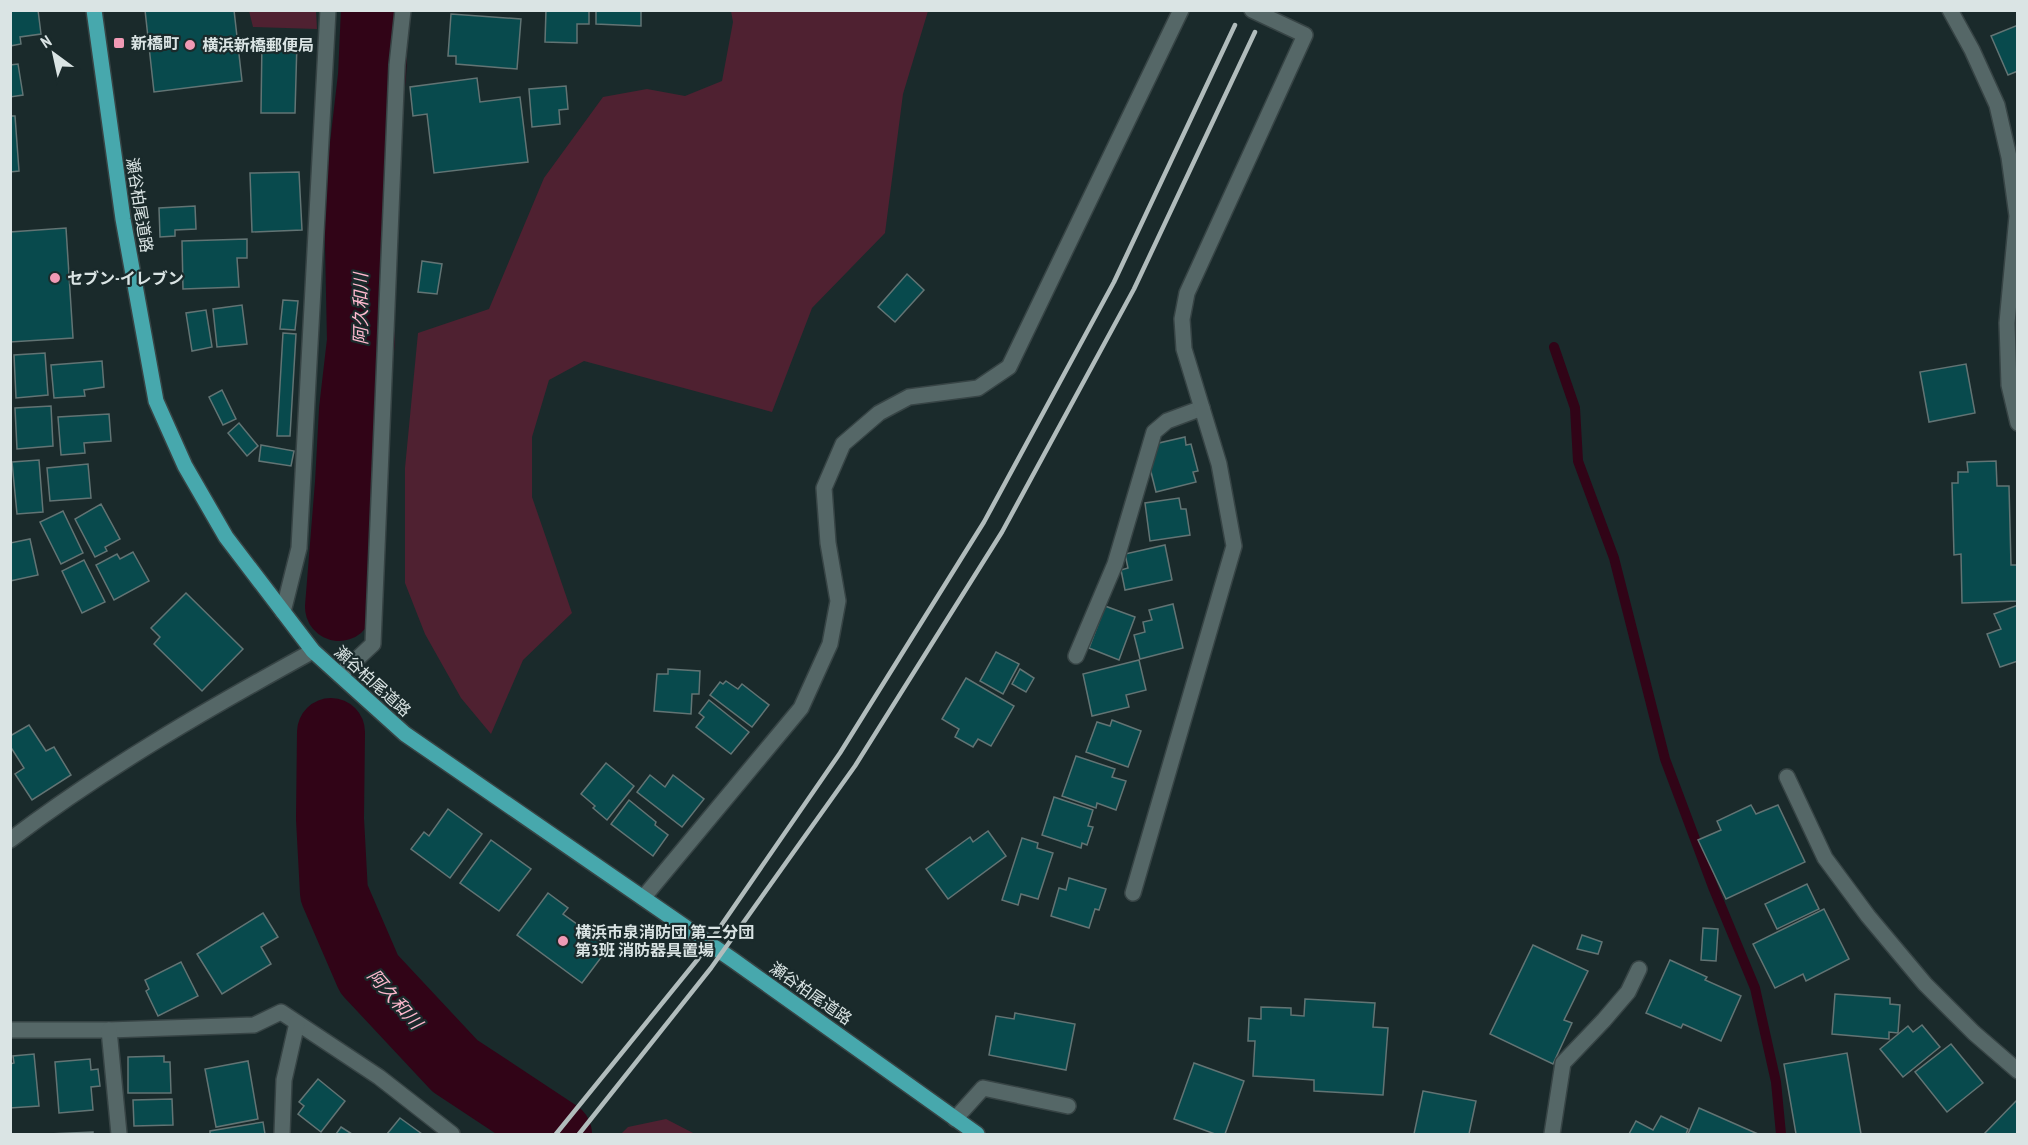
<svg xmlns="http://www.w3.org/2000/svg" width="2028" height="1145" font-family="'PT Sans Narrow','Noto Sans JP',sans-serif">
	<rect width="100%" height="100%" fill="#1a2a2b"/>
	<!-- green -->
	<g fill="#4f2131">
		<path d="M249,11H316L317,29L253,27Z"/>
		<path d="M731,11H928L903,94L885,233L812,308L772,412L584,361L549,380L532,437V497L572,613L523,660L491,734L461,698L425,634L405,583V468L418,333L489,309L544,178L603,97L647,89L685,96L722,81L733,22Z"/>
		<path d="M666,1119L695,1134H621L628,1127Z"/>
	</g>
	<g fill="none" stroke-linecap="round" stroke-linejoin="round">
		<!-- stream -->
		<path stroke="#310417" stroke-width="10" d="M1554,347L1575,408L1578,461L1614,558L1665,759L1713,887L1755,988L1776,1082L1781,1134"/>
		<!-- river -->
		<g stroke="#310417" stroke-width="68">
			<path d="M339,607L349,483L353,410L361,341L358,196L372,76L375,10"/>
			<path d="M331,732L330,819L334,893L369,974L455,1066L558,1134"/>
		</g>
	</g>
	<!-- building -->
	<g fill="#084a4d" stroke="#627474" stroke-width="1.5">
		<path d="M10,10H38L41,34L20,37L21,44L10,46Z"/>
		<path d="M145,10H234L242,81L154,92Z"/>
		<path d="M546,10H589V24H577V43L545,42Z"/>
		<path d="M596,10H641V26L596,24Z"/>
		<path d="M451,14L521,19L517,69L456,64V56H448Z"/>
		<path d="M2018,25V71L2008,75L1991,36Z"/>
		<path d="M262,40L297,41L295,113H261Z"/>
		<path d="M18,64L23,95L10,97V65Z"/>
		<path d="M477,78L480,102L520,97L528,162L434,173L427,114L413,116L410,87Z"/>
		<path d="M566,86L568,109L559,110L560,124L532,127L529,89Z"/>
		<path d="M10,116H15L19,171L10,172Z"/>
		<path d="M299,172L302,230L252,232L250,173Z"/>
		<path d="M195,206L196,229L175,230V236L160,237L159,208Z"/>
		<path d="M66,228L73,338L10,342V232Z"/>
		<path d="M247,239V258H237L239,287L183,289L182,241Z"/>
		<path d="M422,261L442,264L437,294L418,292Z"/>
		<path d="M907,274L924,290L895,322L878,307Z"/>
		<path d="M283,300L298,301L295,330L280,329Z"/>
		<path d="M242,305L247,344L217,347L213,309Z"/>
		<path d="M206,310L212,347L192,351L186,313Z"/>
		<path d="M283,333L296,334L290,436H277Z"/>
		<path d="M45,353L48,395L16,398L14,355Z"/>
		<path d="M102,361L104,387L84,390L85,396L54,398L51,365Z"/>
		<path d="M1966,364L1975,413L1929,422L1920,372Z"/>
		<path d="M222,390L236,419L223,425L209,397Z"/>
		<path d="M51,406L53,446L17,449L15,408Z"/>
		<path d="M109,414L111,441L84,443L85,453L61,455L58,417Z"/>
		<path d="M239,423L258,446L247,456L228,433Z"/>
		<path d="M1185,437L1186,445L1191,444L1198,471L1193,472L1196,482L1156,492L1149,464L1159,443Z"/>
		<path d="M261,445L294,451L291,466L259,461Z"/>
		<path d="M39,460L43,512L17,514L12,462Z"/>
		<path d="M1996,461L1997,486H2009L2011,565H2017L2018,601L1962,603L1961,554L1954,555L1952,483H1958V472H1968L1967,462Z"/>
		<path d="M88,464L91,498L50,501L47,468Z"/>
		<path d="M1179,498L1181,509H1186L1190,535L1150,541L1145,503Z"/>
		<path d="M101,504L120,539L105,547L107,551L95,557L75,519Z"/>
		<path d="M63,511L83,553L61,564L40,522Z"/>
		<path d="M30,539L38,575L10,581V543Z"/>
		<path d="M1165,545L1172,580L1125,590L1121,570L1128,568L1125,554Z"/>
		<path d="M133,552L149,581L114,600L96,565L117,554L120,559Z"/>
		<path d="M84,560L105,602L82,613L62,571Z"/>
		<path d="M186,593L243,649L202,691L154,644L160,637L151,628Z"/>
		<path d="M1173,604L1183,648L1140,659L1134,635L1145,632L1143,622L1152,620L1149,610Z"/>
		<path d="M2018,605V661L2000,667L1987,634L2001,629L1994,614Z"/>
		<path d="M1105,606L1135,617L1119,660L1089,648Z"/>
		<path d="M996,652L1019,664L1003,694L980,681Z"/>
		<path d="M1139,660L1146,690L1126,695L1129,707L1092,716L1083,674Z"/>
		<path d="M668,669L700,671L699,694H692L691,714L654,711L657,674H668Z"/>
		<path d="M1020,669L1034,678L1026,692L1012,684Z"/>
		<path d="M966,678L1014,706L991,746L978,739L973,747L955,737L959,729L942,719Z"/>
		<path d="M726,681L738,689L742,684L769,705L752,727L710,695L720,682L723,684Z"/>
		<path d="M709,700L749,732L731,754L696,727L704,717L699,713Z"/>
		<path d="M1112,720L1141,731L1128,767L1086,752L1097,722L1110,726Z"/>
		<path d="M29,725L46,751L54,747L71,775L32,800L15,774L24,768L10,746V736Z"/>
		<path d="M1076,756L1115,769L1112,777L1126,781L1116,810L1097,803L1096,808L1062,796Z"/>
		<path d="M606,763L634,786L607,820L593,808L595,806L581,794Z"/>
		<path d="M650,775L665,787L673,775L704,799L682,827L637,792Z"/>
		<path d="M1054,797L1093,810L1088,826L1093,827L1087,845L1082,843L1081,848L1042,835Z"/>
		<path d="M629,800L656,822L655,825L668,835L653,856L611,824Z"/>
		<path d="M1751,805L1756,814L1778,805L1805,862L1726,899L1698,840L1721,830L1717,821Z"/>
		<path d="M448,809L482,834L450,878L411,849L424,832L429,836Z"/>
		<path d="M988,831L1006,856L948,899L926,869L970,837L973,842Z"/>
		<path d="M1022,838L1038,843L1037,848L1053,853L1038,899L1021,894L1018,905L1002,900Z"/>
		<path d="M491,840L531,869L499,911L460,883Z"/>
		<path d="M1069,878L1106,889L1099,910L1095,909L1089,928L1051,916L1059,888L1066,890Z"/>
		<path d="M1807,884L1819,909L1777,929L1765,904Z"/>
		<path d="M548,893L568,908L563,914L609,947L582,983L517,935Z"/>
		<path d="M1824,909L1849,959L1806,981L1803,974L1775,988L1753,944Z"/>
		<path d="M263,913L278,937L261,947L271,964L222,994L197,954Z"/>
		<path d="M1703,928L1718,929L1716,961L1701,960Z"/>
		<path d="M1582,935L1602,942L1598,954L1577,949Z"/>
		<path d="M1533,945L1588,971L1564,1020L1572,1023L1553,1064L1490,1034Z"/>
		<path d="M1670,960L1707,977L1705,980L1741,996L1721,1041L1683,1024L1681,1028L1646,1013Z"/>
		<path d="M181,962L198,996L158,1016L146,991L149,989L145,980Z"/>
		<path d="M1835,994L1890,998V1004L1900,1005L1898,1033L1889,1032V1039L1832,1034Z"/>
		<path d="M1305,999L1375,1003L1373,1027L1388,1028L1383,1095L1314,1091V1080L1253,1076L1255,1041H1248L1249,1018L1261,1019V1007L1291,1008V1015L1304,1016Z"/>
		<path d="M1015,1013L1075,1024L1066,1070L989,1055L996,1016L1014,1019Z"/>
		<path d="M1922,1025L1940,1047L1903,1077L1880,1049L1908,1026L1913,1032Z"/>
		<path d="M1951,1044L1983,1083L1947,1112L1915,1072Z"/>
		<path d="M1847,1053L1861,1134H1796L1784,1064Z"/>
		<path d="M34,1054L39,1106L10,1108V1064L14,1063L13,1056Z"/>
		<path d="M164,1056V1062H170L171,1093H128V1057Z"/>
		<path d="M90,1059L91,1070L98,1069L100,1086L91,1087L93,1110L59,1113L55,1062Z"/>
		<path d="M248,1061L258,1119L216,1127L205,1069Z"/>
		<path d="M1194,1063L1244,1081L1225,1134H1215L1174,1119Z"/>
		<path d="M318,1079L345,1101L321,1132L298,1114L304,1106L299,1102Z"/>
		<path d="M1423,1091L1476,1101L1469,1134H1414Z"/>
		<path d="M172,1099L173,1125L134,1126L133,1100Z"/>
		<path d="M2017,1100L2018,1134H1984Z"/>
		<path d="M1699,1108L1758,1134H1688Z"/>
		<path d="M1661,1116L1688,1129L1686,1134H1629L1636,1121L1653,1130Z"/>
		<path d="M400,1118L422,1134H387Z"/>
		<path d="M263,1122L265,1134H210V1131Z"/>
		<path d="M341,1127L352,1134H336Z"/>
		<path d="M93,1132V1134H48Z"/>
	</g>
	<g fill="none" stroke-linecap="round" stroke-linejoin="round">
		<!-- minor casing -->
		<g stroke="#374445" stroke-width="18">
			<g id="minor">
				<path d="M1950,10L1972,50L1997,105L2009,157L2017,216L2007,323L2009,385L2018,423"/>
				<path d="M283,612L299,548L328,10"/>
				<path d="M1076,656L1115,564L1154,432L1167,421L1202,408"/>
				<path d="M340,675L373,644L397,65L403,10"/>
				<path d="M1787,777L1825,858L1868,916L1925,984L1974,1033L2018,1071"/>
				<path d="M10,840C105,768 209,708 313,651"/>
				<path d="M1133,893L1234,546L1219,464L1184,349L1182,319L1187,293L1305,35L1252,10"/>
				<path d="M643,898L801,708L830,644L838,601L828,543L824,488L843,444L879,413L909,397L978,388L1009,367L1181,10"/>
				<path d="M10,1030H109L254,1025L281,1012L379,1077L452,1134"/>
				<path d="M109,1030L119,1134"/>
				<path d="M955,1119L983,1088L1068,1106"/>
				<path d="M282,1134L284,1080L297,1023"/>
				<path d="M1552,1134L1563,1063L1604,1020L1628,992L1639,969"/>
			</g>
		</g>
		<!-- major casing -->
		<g stroke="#374445" stroke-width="18">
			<path id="major" d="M94,10L123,219L156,401L185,466L226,537L313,651L405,734L733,960L977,1134"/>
		</g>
		<!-- minor -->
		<use href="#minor" stroke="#556767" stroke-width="15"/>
		<!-- major -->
		<use href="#major" stroke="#47a8ad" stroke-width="15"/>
		<!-- rail -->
		<g stroke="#b1bcbc" stroke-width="4.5">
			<path d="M556,1134L698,959L840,753L984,522L1114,282L1235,25"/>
			<path d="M579,1134L711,968L855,766L1002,532L1134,289L1255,32"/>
		</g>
	</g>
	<!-- markers -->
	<g fill="#f09ab5" stroke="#1a2a2b" stroke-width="2">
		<rect x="113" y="37" width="12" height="12" rx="3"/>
		<circle cx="190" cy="45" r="6"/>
		<circle cx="55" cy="278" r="6"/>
		<circle cx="563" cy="941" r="6"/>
	</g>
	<g text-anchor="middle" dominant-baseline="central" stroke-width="4.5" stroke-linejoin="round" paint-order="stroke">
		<!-- poi labels -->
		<g font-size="16" font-weight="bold" fill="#dae4e4" stroke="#1a2a2b" text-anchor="start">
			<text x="131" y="43">新橋町</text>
			<text x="202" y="45">横浜新橋郵便局</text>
			<text x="67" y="278">セブン-イレブン</text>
			<text x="575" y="932">横浜市泉消防団 第二分団<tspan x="575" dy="18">第3班 消防器具置場</tspan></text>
		</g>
		<!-- street labels -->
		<g font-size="16" fill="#dae4e4" stroke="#1a2a2b">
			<text transform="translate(140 205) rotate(81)">瀬谷柏尾道路</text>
			<text transform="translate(373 681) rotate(42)">瀬谷柏尾道路</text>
			<text transform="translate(811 993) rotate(35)">瀬谷柏尾道路</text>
		</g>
		<!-- water labels -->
		<g font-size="18" font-style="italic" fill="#feb9ce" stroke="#1a2a2b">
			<text transform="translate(360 309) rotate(-90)">阿久和川</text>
			<text transform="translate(395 999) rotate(49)">阿久和川</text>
		</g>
	</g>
	<!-- border -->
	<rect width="2028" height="1145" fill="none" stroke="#dae4e4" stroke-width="24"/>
	<!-- north arrow -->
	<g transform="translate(54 54) rotate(327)" stroke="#1a2a2b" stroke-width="4.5" paint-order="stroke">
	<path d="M0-4.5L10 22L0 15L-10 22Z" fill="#dae4e4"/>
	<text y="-9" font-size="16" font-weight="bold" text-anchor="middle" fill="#dae4e4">N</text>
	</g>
</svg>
